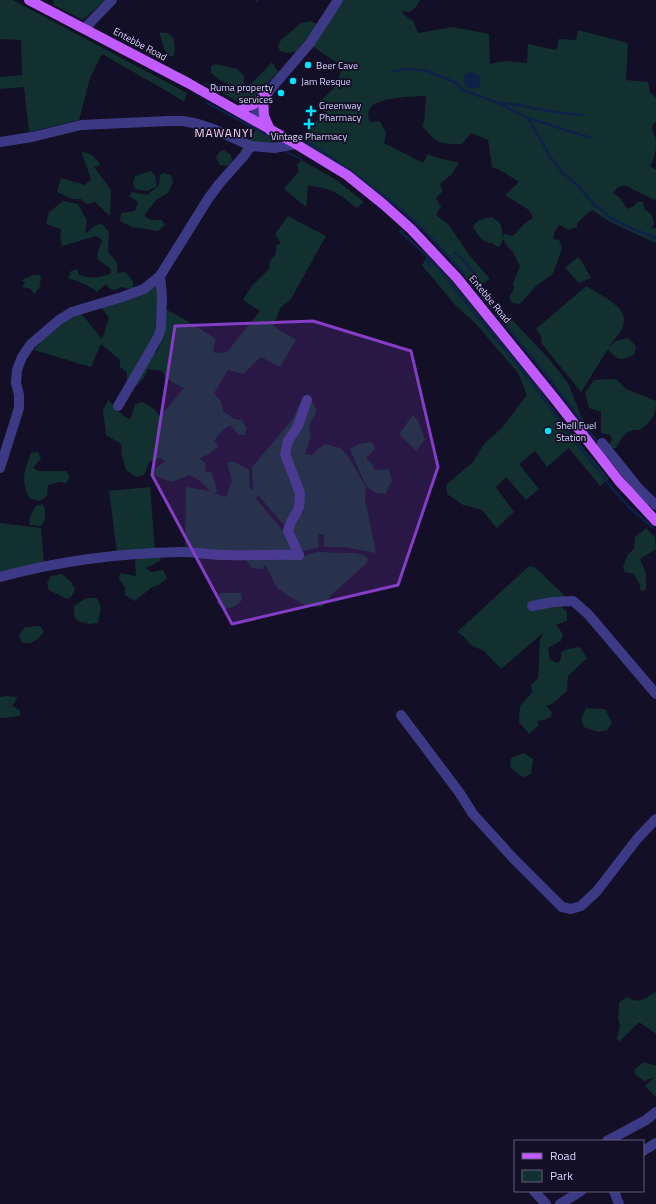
<svg xmlns="http://www.w3.org/2000/svg" width="656" height="1204" font-family="'Titillium Web',sans-serif">
	<rect width="100%" height="100%" fill="#130f26"/>
	<!-- green -->
	<g fill="#12302f">
		<path d="M0,0H13L187,93L184,102L170,93L102,54L90,78L79,120L29,132L24,87L0,89V77L22,75L21,40L0,39Z"/>
		<path d="M53,0H105L83,20L54,5V3Z"/>
		<path d="M342,0H420L416,7L410,12L402,11L403,14L413,21L418,33L453,27L489,34L490,64L506,61L527,63L528,44L556,50L559,39L576,40L578,30L628,43L626,80L648,82L650,92L656,98V122L653,124C651,134 655,132 656,140C656,149 655,159 650,166L656,170V197L655,200L624,185L617,188L613,193L619,197L627,209L634,206L637,202H643L645,210L652,215L654,224L651,228L656,229V243L612,223L592,210L577,223V227L569,230L559,225L555,231L553,239L559,240L562,248L553,274L536,286L520,304L512,303L509,297L514,289L513,283L520,266L513,252L507,246L503,239L500,246L497,247L492,243C482,243 478,235 473,227C478,219 483,218 492,217L501,224L503,238L504,234L513,236L525,223L533,218L529,210L505,195L519,182L500,170L492,167L488,140L471,133L462,144C439,145 436,142 422,126L424,122L426,96C415,96 377,98 371,107C367,111 368,118 370,122L380,121L386,133L384,143L423,163L428,154C434,158 450,160 459,163L452,174L440,184L443,191L436,198L441,207L436,215L449,225L470,256L490,279L475,289L432,238L413,219L345,169L300,140C307,130 317,122 325,112L318,103L334,88L343,67L312,46Z"/>
		<path d="M311,21L316,24L314,29L296,52L286,53L280,51L278,46L281,40L301,23Z"/>
		<path d="M159,33C175,31 176,42 174,55L170,57C162,51 164,42 159,33Z"/>
		<path d="M272,62L278,72L250,102L244,105L202,82C214,85 227,90 239,90C249,89 265,69 272,62Z"/>
		<path d="M216,64L237,69L244,76V85L238,88L221,81L211,73V66Z"/>
		<path d="M256,129L277,141V143L248,142Z"/>
		<path d="M224,150L231,155L232,161L228,166L220,165L216,158L219,152Z"/>
		<path d="M81,151L92,155L101,165L94,167L111,190L110,216L95,202L86,204L81,199H72L57,192L61,178L85,185L91,179Z"/>
		<path d="M301,160L335,179L364,202L357,208C339,194 331,187 308,186L306,207L284,189L299,171L297,165Z"/>
		<path d="M151,171L155,175L157,186L147,191L135,189L133,184L135,176Z"/>
		<path d="M164,173L171,175L173,182L168,193L156,200L144,216L151,220H162L165,225L158,231L132,227L120,221L121,213L135,211L138,202L129,196L132,192L147,195L159,185L160,175Z"/>
		<path d="M63,201L78,204L87,221L85,234L96,225L102,224L109,232L108,252L117,263L118,273L126,272L133,282V288L156,281L159,316L153,337L144,357L157,352C165,335 168,327 163,308L186,320L216,339L213,352L216,353L227,352L260,311L243,300L251,287L269,269L270,261L276,254V245L281,244L275,234L288,216L326,236L291,299L281,307L273,326L296,340L280,367L261,357L243,374L228,370L214,393L221,401L223,411L234,419L242,420L247,429L244,435H239L230,425L220,433L214,441L217,443L218,447L207,455L199,458L206,464L205,471L212,473C213,480 216,485 217,491L214,493L226,497L232,481L227,462H235L249,470L250,488L253,490L252,467L292,420L300,404L308,396L317,410L309,426L311,436L305,454L313,455L318,449L325,444L340,448L348,456L366,487L365,499L376,553L344,547H324V534L318,535L319,547L303,551L298,548L291,532L300,511L303,514L304,510L301,507H297L287,529L258,495L256,499L287,535L297,558L316,552L354,553L364,555L368,559L367,563L332,594L322,607L306,606L290,597L277,588L265,565L262,569L252,568L246,560L185,549L186,487L210,491L199,480L189,475L172,482L153,475L154,469L165,462L160,458L149,462L144,475L136,477L126,470L122,456L121,444L106,435L103,410L108,400L112,404L116,410L130,420L135,404L142,402L154,409L160,417L184,388C175,384 166,380 162,371L148,369L143,379L135,387H127V372L120,367V360L101,344L91,367L34,350L50,332L80,312L102,339L109,318L101,307L132,288L129,289L121,287L115,290L110,289L106,284L97,292L85,284L68,278L71,271L77,269L79,275C91,279 100,278 111,273L110,268L97,259L98,251L102,240L96,236L59,247L62,245L60,240L61,229L46,224L49,212Z"/>
		<path d="M428,255L454,284L538,387L566,427L609,479L600,486L569,448L547,467L535,451L519,464L539,489L526,500L506,477L496,487L514,512L497,528L482,510L463,505L447,494L446,485L473,462L484,444L502,428L527,395L518,373L476,324L456,306L422,265Z"/>
		<path d="M578,257L583,263L591,278L579,283L565,268Z"/>
		<path d="M33,275H41L40,286L35,294L32,292L31,289L22,287L25,283L22,280Z"/>
		<path d="M586,286C597,293 628,307 624,323C623,330 613,341 609,347L616,341L628,338L636,346L634,355C620,361 617,361 608,349L581,392L542,344L541,336L536,329Z"/>
		<path d="M505,312L549,359L568,383L584,423L498,317Z"/>
		<path d="M616,379L626,389L656,401C656,416 652,420 640,430C625,429 623,436 616,448L610,449L609,446L612,439L610,435L601,433V412L589,408L585,393L594,380Z"/>
		<path d="M413,415L418,421L425,439L416,451L399,434Z"/>
		<path d="M372,442L375,449L366,458L373,465L374,470L389,469L392,481L385,494L376,493L366,486L350,449L359,444Z"/>
		<path d="M38,452L41,458L33,468L39,471H66L70,477L66,483L59,482L48,485L47,496L40,501L29,498C21,481 24,471 31,453Z"/>
		<path d="M150,487L155,550L161,556L160,561L146,568L151,572L163,570L167,578L159,585L152,587L135,601L125,595V588L119,578L120,573L136,576L135,560L141,552L117,553L109,491Z"/>
		<path d="M43,504C46,512 47,519 41,526L30,525L29,518L36,506Z"/>
		<path d="M0,523L41,528L44,563L0,573Z"/>
		<path d="M646,528L655,537L656,549L640,559L646,573V590L641,591L639,583L634,574L625,572L623,567L628,554L634,549L635,537Z"/>
		<path d="M529,566L534,567L539,571L567,598L559,604L567,612V621L556,625L563,634L561,641L548,648L550,660L558,663L561,659V652L568,649L580,647L587,658L568,676L567,691L552,704L546,706L552,712L551,717L544,720L537,721L539,725L529,734L519,722L520,706L532,693L531,685L538,678L540,640L544,632L501,669L484,651L471,645L463,636L457,632Z"/>
		<path d="M62,574L71,582L75,590L71,597L67,599L49,590L47,583L51,576Z"/>
		<path d="M220,593H241L242,600L234,607L223,609L217,603Z"/>
		<path d="M86,598H97L101,607L98,623L89,624L78,621L74,616V606Z"/>
		<path d="M40,626L44,632C37,640 31,646 21,642L19,635L25,627Z"/>
		<path d="M6,696L18,697L12,706L20,710V715L14,717L0,718V697Z"/>
		<path d="M586,708L605,709L612,723L607,730L598,732L584,727L581,719Z"/>
		<path d="M524,753L533,759L531,774L524,777L519,775L510,767L511,758Z"/>
		<path d="M655,992L656,993V1034L639,1022L619,1042L617,1038L620,1027L618,1019L619,1003L626,997C640,1004 643,1000 655,992Z"/>
		<path d="M644,1062L656,1066V1097L645,1086L655,1077L644,1081L635,1074V1069Z"/>
	</g>
	<!-- water -->
	<path fill="#0c2248" d="M470,72L477,74L481,77L479,87C468,91 462,87 464,75Z"/>
	<g fill="none" stroke-linecap="round" stroke-linejoin="round">
		<!-- stream -->
		<g stroke="#0c2248" stroke-width="2.5">
			<path d="M257,0V1"/>
			<path d="M393,71L408,69L427,71L457,83L461,89L498,103L528,118L591,138"/>
			<path d="M207,103L276,140L278,141L277,144"/>
			<path d="M500,103L519,105L548,111L582,115"/>
			<path d="M528,118L551,158L563,173L578,186L593,203L612,219L633,229L656,238"/>
			<path d="M302,139C333,158 364,180 392,202C419,223 442,249 464,274"/>
			<path d="M283,150L301,159"/>
			<path d="M400,231L430,259L428,263L430,267"/>
			<path d="M455,253L463,259L473,272"/>
			<path d="M430,259L530,380L574,440L613,489L629,507L652,527"/>
			<path d="M473,285L547,376L599,444"/>
		</g>
		<!-- minor -->
		<g stroke="#3d3a85" stroke-width="10">
			<path d="M85,28L112,0"/>
			<path d="M253,119L263,98L310,43L338,0"/>
			<path d="M0,142L32,137L81,125L168,121H183L198,124L216,130L251,146"/>
			<path d="M118,406L149,353L158,337L161,328L162,296L160,276"/>
			<path d="M602,443L639,489L656,505"/>
			<path d="M0,468L19,408V395L16,383L17,370L22,357L31,344L59,320L72,312L122,297L144,289L160,276L208,199L219,184L243,157L251,146L274,148L296,144"/>
			<path d="M299,555L288,531L291,522L299,508L300,493L285,454L288,441L298,426L307,400"/>
			<path d="M0,577C59,561 120,553 180,552C195,552 211,555 226,555C250,556 275,554 299,555"/>
			<path d="M532,606L553,602L573,601L588,614L656,694"/>
			<path d="M401,715L459,792L473,814L512,857L562,907L571,909L581,906L597,891L637,839L656,819"/>
			<path d="M607,1141L646,1120L656,1112"/>
			<path d="M643,1151L656,1143"/>
			<path d="M534,1191L546,1204"/>
			<path d="M614,1191L619,1204"/>
			<path d="M560,1204L581,1191"/>
		</g>
		<!-- major -->
		<g stroke="#c25bff" stroke-width="10">
			<path d="M29,0L188,83L296,144L347,175L383,204L411,229L457,278L555,399L619,481L656,521"/>
			<path d="M263,98L264,116L270,130"/>
			<path d="M238,111L254,104L268,92"/>
		</g>
	</g>
	<!-- marked area -->
	<path fill="#843dc5" fill-opacity="0.2" stroke="#843dc5" stroke-width="3" stroke-linejoin="round" d="M313,321L411,351L438,467L398,585L232,624L152,475L175,326Z"/>
	<!-- markers -->
	<g fill="#00e5ff" stroke="#130f26" stroke-width="1.5">
		<circle cx="308" cy="65" r="4"/>
		<circle cx="293" cy="81" r="4"/>
		<circle cx="281" cy="93" r="4"/>
		<path d="M309 105h4v4h4v4h-4v4h-4v-4h-4v-4h4z"/>
		<path d="M307 118h4v4h4v4h-4v4h-4v-4h-4v-4h4z"/>
		<circle cx="548" cy="431" r="4"/>
	</g>
	<g text-anchor="middle" dominant-baseline="central" stroke-width="3.5" stroke-linejoin="round" paint-order="stroke">
		<!-- street labels -->
		<g font-size="10" fill="#d9d4ff" stroke="#130f26">
			<text transform="translate(140 44) rotate(28)">Entebbe Road</text>
			<text transform="translate(490 299) rotate(50)">Entebbe Road</text>
		</g>
		<!-- poi labels -->
		<g font-size="10" fill="#d9d4ff" stroke="#130f26" text-anchor="start">
			<text x="316" y="65">Beer Cave</text>
			<text x="301" y="81">Jam Resque</text>
			<text x="273" y="87" text-anchor="end">Ruma property<tspan x="273" dy="12">services</tspan></text>
			<text x="319" y="105">Greenway<tspan x="319" dy="12">Pharmacy</tspan></text>
			<text x="309" y="136" text-anchor="middle">Vintage Pharmacy</text>
			<text x="556" y="425">Shell Fuel<tspan x="556" dy="12">Station</tspan></text>
		</g>
		<!-- quarter labels -->
		<g font-size="12" letter-spacing="1" fill="#ffd6f0" stroke="#130f26">
			<text x="224" y="132">MAWANYI</text>
		</g>
	</g>
	<!-- legend -->
	<rect x="514" y="1140" width="130" height="52" fill="#130f26" stroke="#625e7d"/>
	<rect x="522" y="1153" width="20" height="6" fill="#c25bff" stroke="#625e7d"/>
	<text x="550" y="1160" font-size="12" fill="#d9d4ff">Road</text>
	<rect x="522" y="1170" width="20" height="12" fill="#12302f" stroke="#625e7d"/>
	<text x="550" y="1180" font-size="12" fill="#d9d4ff">Park</text>
</svg>
